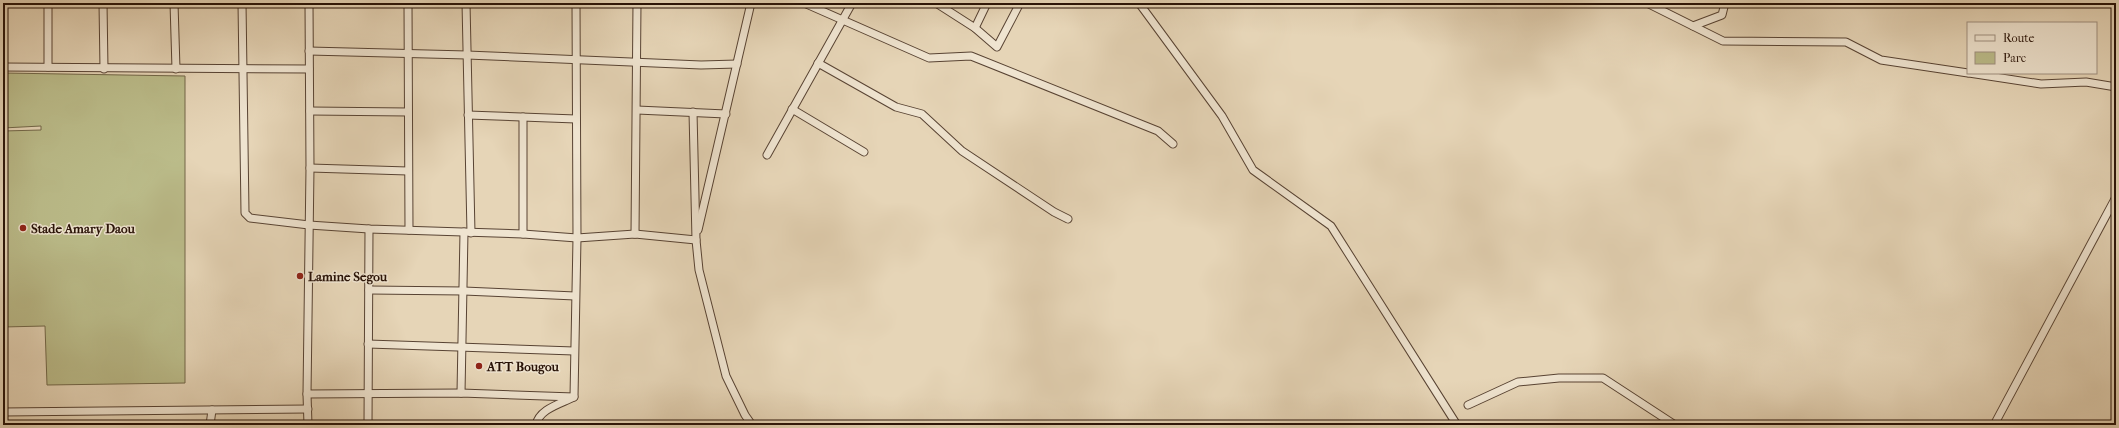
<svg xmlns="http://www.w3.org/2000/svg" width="2119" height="428" font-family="'IM FELL French Canon',serif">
	<rect width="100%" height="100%" fill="#e6d5b7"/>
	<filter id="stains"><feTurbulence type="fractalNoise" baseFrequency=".005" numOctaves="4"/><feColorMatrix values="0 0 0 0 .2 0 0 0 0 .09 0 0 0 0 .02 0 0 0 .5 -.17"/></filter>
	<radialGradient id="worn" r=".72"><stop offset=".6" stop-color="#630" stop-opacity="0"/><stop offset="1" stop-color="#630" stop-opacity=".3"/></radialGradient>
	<!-- green -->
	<path fill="#bbbc8a" stroke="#726748" d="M3,73L185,76V383L47,385L45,326L3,327V131L41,130V126L3,128Z"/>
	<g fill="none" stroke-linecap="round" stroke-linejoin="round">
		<!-- minor casing -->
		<g stroke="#584333" stroke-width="9">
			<g id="minor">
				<path d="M48,3V67"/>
				<path d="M103,3L104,69"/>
				<path d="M174,3L176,69"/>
				<path d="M242,3L245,213L250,218L309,225L369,229L523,234L577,238L635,234L696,240"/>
				<path d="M309,3L310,168L307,394L461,393L574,397"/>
				<path d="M408,3L409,230"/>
				<path d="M466,3L471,233"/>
				<path d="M804,3L929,58L971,56L1158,131L1173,144"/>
				<path d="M936,3L975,28L997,47L1020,3"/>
				<path d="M1139,3L1222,116L1253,170L1331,226L1457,425"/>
				<path d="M1647,3L1723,41L1846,42L1881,60L1968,73"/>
				<path d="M1693,26L1722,15L1725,3"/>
				<path d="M975,28L987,3"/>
				<path d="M309,51L467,55L701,65L737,64"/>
				<path d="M818,63L896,107L922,114L962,151L1054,212L1068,219"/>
				<path d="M3,67L309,69"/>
				<path d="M1969,73L2041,84L2086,82L2116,87"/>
				<path d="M792,109L864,152"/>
				<path d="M637,110L726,114"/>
				<path d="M310,111L408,112"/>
				<path d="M693,112L696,240L699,270L726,376L745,415L752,425"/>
				<path d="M468,115L576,119"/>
				<path d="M767,155L852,3"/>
				<path d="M310,168L408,171"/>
				<path d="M698,230L751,3"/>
				<path d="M523,234V117"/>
				<path d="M635,234L637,3"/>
				<path d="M369,290L464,291L575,296"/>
				<path d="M368,344L574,351"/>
				<path d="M461,393L464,232"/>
				<path d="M307,394L308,425"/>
				<path d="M1468,405L1518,382L1559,378H1603L1675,425"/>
				<path d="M3,412L308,409"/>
				<path d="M210,425L212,410"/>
				<path d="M368,425L369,229"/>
				<path d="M536,425C539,409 560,404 574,397L577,238L576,3"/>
				<path d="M1994,425L2116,197"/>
			</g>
		</g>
		<!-- minor -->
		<use href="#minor" stroke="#efe4d0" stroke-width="7"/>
	</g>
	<!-- markers -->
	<g fill="#8f2418" stroke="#efe4d0" stroke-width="1.5">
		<circle cx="23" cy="228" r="4"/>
		<circle cx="300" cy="276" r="4"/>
		<circle cx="479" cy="366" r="4"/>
	</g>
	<g text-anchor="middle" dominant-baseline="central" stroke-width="3" stroke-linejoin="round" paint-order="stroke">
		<!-- poi labels -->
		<g font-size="13" font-weight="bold" fill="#281207" stroke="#efe4d0" text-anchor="start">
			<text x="31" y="228">Stade Amary Daou</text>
			<text x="308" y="276">Lamine Segou</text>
			<text x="487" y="366">ATT Bougou</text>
		</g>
	</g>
	<!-- margin -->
	<rect width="2119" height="428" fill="none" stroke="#e6d5b7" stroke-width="16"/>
	<rect x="4" y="4" width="2111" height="420" fill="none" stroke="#281207" stroke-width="2"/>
	<rect x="8" y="8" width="2103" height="412" fill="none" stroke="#281207"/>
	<!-- legend -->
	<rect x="1967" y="22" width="130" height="52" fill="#efe4d0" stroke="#9f9080"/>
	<rect x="1975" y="35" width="20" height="6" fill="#efe4d0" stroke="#9f9080"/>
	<text x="2003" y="42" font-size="12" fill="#281207">Route</text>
	<rect x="1975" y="52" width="20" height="12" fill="#bbbc8a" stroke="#9f9080"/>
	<text x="2003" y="62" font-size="12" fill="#281207">Parc</text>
	<rect width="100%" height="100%" filter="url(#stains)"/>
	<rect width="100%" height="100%" fill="url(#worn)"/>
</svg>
